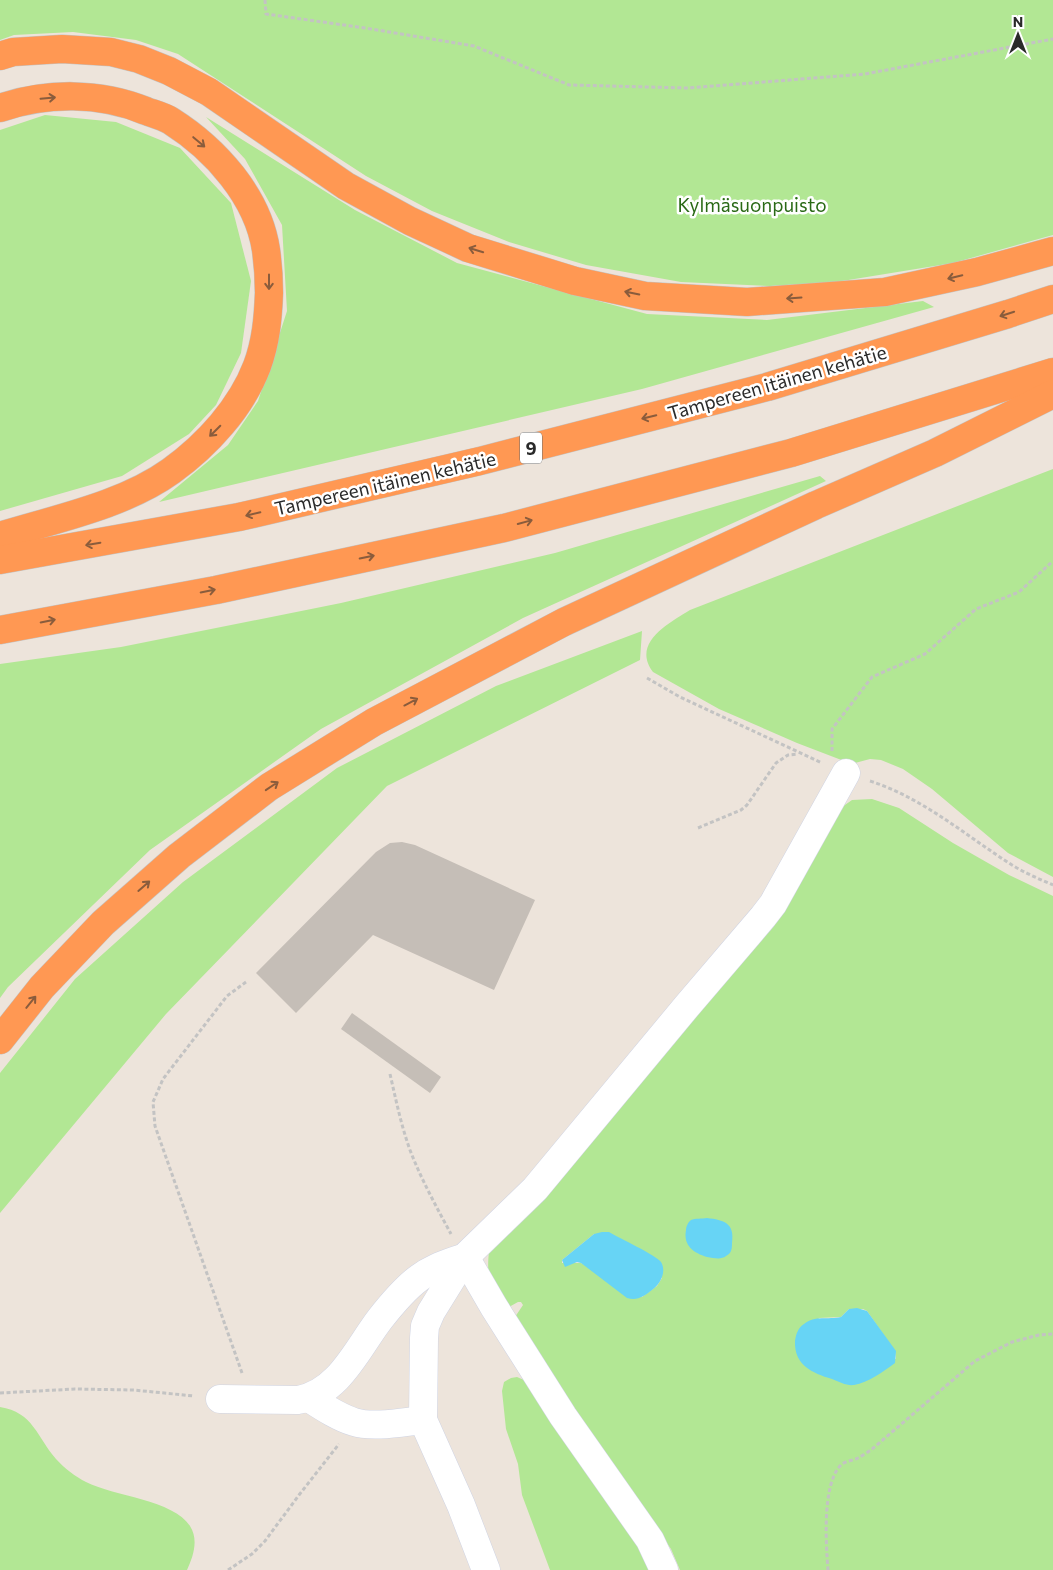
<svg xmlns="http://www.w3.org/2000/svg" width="1053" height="1570" font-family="Commissioner,sans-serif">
	<rect width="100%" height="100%" fill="#ede4db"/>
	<!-- green -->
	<g fill="#b2e794" fill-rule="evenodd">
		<path d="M0,0H1053V235L953,263L836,282L770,286L681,282L586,265L509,242L432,211L366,176L178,54L136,40L73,32L14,35L0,40Z"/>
		<path d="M45,115L116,122L180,148L231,203L251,281L241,353L216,405L189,434L122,476L0,511V130Z"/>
		<path d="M206,117L355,210L457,263L647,314L767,320L923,301L934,307L642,389L159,502L228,445L258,401L287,311L282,225L245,159Z"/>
		<path d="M1053,469V877L1008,853L932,789L903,769L881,760L870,759L855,763L844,761L797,743L719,709L653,672C631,643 669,623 690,610Z"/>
		<path d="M820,476L826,481L523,618L321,729L150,850L8,987L0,998V664L121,647L341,603L555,553Z"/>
		<path d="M642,631L640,660L387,786L166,1014L0,1213V1073L75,979L183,882L337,768L496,686Z"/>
		<path d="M872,799L899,808L953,843L1009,875L1053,896V1570H680L671,1549L584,1426L515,1317L523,1305L521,1302H518L505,1309C491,1288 486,1278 489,1252L835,812L852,800ZM594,1234L662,1278L657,1286L642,1297L581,1263H562V1260ZM849,1309H863L867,1311L895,1351L896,1359L818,1318L841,1317Z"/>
		<path d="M517,1377L524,1380L654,1570H550L522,1495L518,1464L506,1429L502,1391L504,1382L511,1378Z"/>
		<path d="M0,1407C33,1412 37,1437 56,1459C64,1468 76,1477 86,1482C113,1496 174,1500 190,1526C199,1540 193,1557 187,1570H0Z"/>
	</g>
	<!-- water -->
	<g fill="#67d4f5">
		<path d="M707,1218C724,1220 735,1223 732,1243C732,1248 732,1253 726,1256C721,1260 714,1258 707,1257C694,1253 683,1246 686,1230C686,1227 688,1222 691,1220C695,1218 702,1219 707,1218Z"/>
		<path d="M602,1232H609C619,1238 656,1255 661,1262C667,1272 660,1284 652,1290C644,1296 638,1301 627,1298L581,1263L577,1262L565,1267L562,1260L594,1234Z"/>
		<path d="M857,1308L867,1311L896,1351L895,1363C884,1371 868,1383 854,1385C847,1386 839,1382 832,1379C812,1373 794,1365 795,1341C796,1334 798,1328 804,1324C815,1315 828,1320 841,1317L849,1309Z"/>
	</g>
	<!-- building -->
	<g fill="#c5beb7">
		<path d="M402,842L415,845L535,900L494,990L373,935L296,1013L256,973L376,852L390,843Z"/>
		<path d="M352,1013L441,1077L430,1093L341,1029Z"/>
	</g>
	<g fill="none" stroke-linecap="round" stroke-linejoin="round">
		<!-- minor casing -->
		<g stroke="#d0d4e3" stroke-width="29">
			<g id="minor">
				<path d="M465,1257L494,1307L563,1416L650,1540L664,1570"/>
				<path d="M309,1398C323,1407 338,1417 354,1422C373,1428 403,1422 423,1420"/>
				<path d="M220,1399L298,1400C339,1393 357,1349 380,1319C391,1305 404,1289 419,1278C433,1267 449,1263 465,1257"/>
				<path d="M486,1570L461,1505L423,1420L424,1338L425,1326L431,1312L465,1257L535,1189L687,1006L763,917L773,904L846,773"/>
			</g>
		</g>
		<!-- highway casing -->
		<g stroke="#c3c3c3" stroke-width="29">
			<g id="highway">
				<path d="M0,56L13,52L62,49L111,52L139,59L169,71L209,92L346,186L410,221L468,248L575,281L645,296L747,302L885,292L977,272L1053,251"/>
				<path d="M0,108C47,92 100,92 146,111C154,114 163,116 171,121C215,149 258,196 266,250C268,264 269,278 269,293C268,318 266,342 257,366C241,408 207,445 171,471C124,505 55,519 0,536"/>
				<path d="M0,560L239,517L480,461L767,387L1008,314L1053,299"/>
				<path d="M0,630L216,590L504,528L791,453L1053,372"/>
				<path d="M0,1040L42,987L103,923L179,856L269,787L374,722L564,622L816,505L935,453L1053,394"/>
			</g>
		</g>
		<!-- path -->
		<g stroke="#c3c3c3" stroke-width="3" stroke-dasharray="4 2.5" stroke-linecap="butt">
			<path d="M265,0L266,14L365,28L474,46L569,85L688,88L865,74L1053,39"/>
			<path d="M647,678L680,697L822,763"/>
			<path d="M832,751V729L872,677L925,654L976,609L1019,592L1053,561"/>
			<path d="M870,781C923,798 965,835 1012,865C1025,873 1039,879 1053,885"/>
			<path d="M698,828L741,810L747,805L776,763L788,755L798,754"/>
			<path d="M390,1074C396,1100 401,1125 410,1150C421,1179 436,1206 451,1234"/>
			<path d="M242,1373L155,1126L153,1102L163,1079L227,996L246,982"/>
			<path d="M0,1393L75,1389L134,1390L194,1396"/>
			<path d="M228,1570L252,1554L265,1541L299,1495L339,1444"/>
			<path d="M828,1570C826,1544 822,1486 840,1466C844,1461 852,1461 858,1458C862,1456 867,1452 871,1450L975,1361L1012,1342L1039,1335L1053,1334"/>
		</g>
		<!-- minor -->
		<use href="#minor" stroke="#fff" stroke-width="28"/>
		<!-- highway -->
		<use href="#highway" stroke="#ff9853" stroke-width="28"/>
	</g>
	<!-- one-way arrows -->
	<defs><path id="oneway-shaft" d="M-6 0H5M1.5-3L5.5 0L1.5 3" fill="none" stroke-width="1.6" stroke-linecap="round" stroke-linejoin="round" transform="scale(1.25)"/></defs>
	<g stroke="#8a5c3c">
		<use href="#oneway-shaft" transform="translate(48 98) rotate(-5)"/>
		<use href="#oneway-shaft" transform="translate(199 142) rotate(40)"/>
		<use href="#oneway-shaft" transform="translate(476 250) rotate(-163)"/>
		<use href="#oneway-shaft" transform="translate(955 277) rotate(167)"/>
		<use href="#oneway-shaft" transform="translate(269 282) rotate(90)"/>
		<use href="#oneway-shaft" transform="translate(632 293) rotate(-168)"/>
		<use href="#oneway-shaft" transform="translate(794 298) rotate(176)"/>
		<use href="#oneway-shaft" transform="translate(1007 314) rotate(162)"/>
		<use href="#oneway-shaft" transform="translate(649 417) rotate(166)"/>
		<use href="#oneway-shaft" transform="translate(215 431) rotate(135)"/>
		<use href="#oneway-shaft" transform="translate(253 514) rotate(167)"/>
		<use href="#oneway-shaft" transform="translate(525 522) rotate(-15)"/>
		<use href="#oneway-shaft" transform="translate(93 544) rotate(170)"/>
		<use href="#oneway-shaft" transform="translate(367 557) rotate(-12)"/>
		<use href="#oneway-shaft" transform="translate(208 591) rotate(-11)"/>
		<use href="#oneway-shaft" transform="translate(48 621) rotate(-11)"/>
		<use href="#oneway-shaft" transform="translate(411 702) rotate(-28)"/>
		<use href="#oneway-shaft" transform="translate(272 786) rotate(-34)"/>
		<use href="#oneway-shaft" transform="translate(144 886) rotate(-41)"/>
		<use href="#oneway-shaft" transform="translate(31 1002) rotate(-51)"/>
	</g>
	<g text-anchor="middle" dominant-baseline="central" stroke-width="5" stroke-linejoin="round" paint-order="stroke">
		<!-- shield labels -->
		<rect fill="#fff" stroke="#6a6a6a" stroke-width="1" x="520" y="432.5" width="22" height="31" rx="4"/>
		<g font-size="18" font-weight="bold" fill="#2a2a2a">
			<text x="531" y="448">9</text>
		</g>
		<!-- park labels -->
		<g font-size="19" fill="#2a6a16" stroke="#fff">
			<text x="752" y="204">Kylmäsuonpuisto</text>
		</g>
		<!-- street labels -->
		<g font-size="19" fill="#2a2a2a" stroke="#fff">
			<text transform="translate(777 382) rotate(-16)">Tampereen itäinen kehätie</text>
			<text transform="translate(385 483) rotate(-13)">Tampereen itäinen kehätie</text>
		</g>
	</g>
	<!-- north arrow -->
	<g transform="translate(1018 35)" stroke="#ffffff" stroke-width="4" paint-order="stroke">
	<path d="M0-4L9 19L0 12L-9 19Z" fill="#2a2a2a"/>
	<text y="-8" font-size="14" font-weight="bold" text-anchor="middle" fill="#2a2a2a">N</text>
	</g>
</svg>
